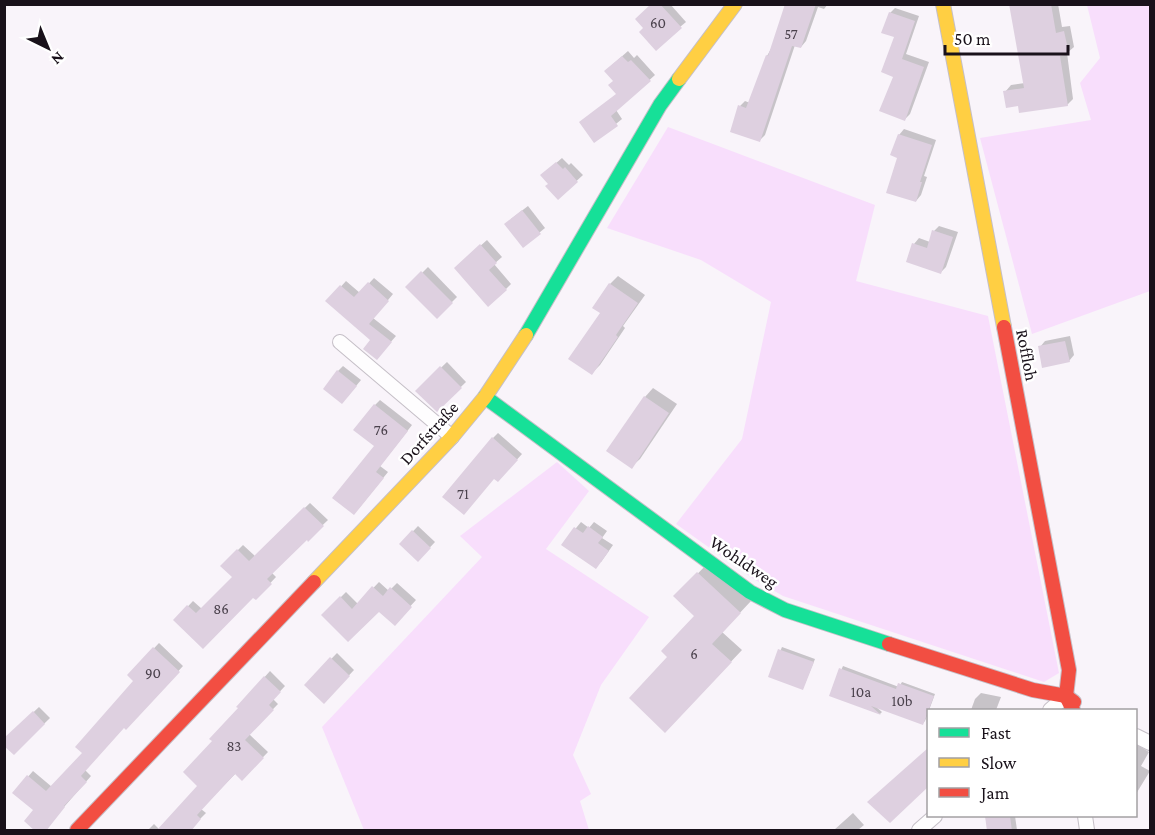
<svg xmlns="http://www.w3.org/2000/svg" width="1155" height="835" font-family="'Crimson Pro',serif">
	<rect width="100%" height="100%" fill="#f9f4fa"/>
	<!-- green -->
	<g fill="#f8defc">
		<path d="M1087,5H1150V291L1032,334L980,138L1091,120L1080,83L1100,58Z"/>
		<path d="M668,127L875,205L856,281L988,316L1059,673L1044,682L783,596L752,578L676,524L742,439L771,302L701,260L607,228Z"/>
		<path d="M557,462L589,491L546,549L649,617L601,685L573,755L591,794L580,801L589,830H364L322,727L482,557L460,536Z"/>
	</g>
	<!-- shadow -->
	<g fill="#0003">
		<path d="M652,4H670L686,22L680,27L645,28Z"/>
		<path d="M796,4H828L824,9L818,7L806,41L801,47L795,45L765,135L760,140L740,106L745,101L750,103L767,56Z"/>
		<path d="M1010,4H1058L1062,27L1070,26L1074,47L1067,53L1073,99L1067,105H1019L1005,92L1011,85L1025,83Z"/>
		<path d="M895,8L919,16L906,54L929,62L910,114L905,119L895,76L896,36L890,13Z"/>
		<path d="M628,51L634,58L637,55L655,75L616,110L622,119L595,141L618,94L611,66Z"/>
		<path d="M904,129L936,140L924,176L927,177L921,195L916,201L899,157V135Z"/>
		<path d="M562,158L569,165L571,163L583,175L558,198L550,183L548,170Z"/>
		<path d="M528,206L545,228L523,246L511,219Z"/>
		<path d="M939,226L958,232L946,267L941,272L914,244L919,238L930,242L934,231Z"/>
		<path d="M487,240L502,257L494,264L511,284L506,289L461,263Z"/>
		<path d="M428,267L457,297L437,317L408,287Z"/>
		<path d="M618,276L645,295L623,326L625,328L600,365L592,373L602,313L610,284Z"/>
		<path d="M374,278L393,294L373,318L396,336L382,352L372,340L328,301L346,281L360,293Z"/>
		<path d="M1070,336L1074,355L1069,361L1040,347L1045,341Z"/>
		<path d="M447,362L466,382L437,410L417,391Z"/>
		<path d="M343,366L361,380L347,397L338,371Z"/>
		<path d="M653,388L677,404L640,459L631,467L608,451L645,397Z"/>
		<path d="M380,400L412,425L380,466L388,472L359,508L376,446L375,405Z"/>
		<path d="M498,433L522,454L503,475L493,438Z"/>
		<path d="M310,503L328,520L308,539L307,538L272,573L276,577L261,593L175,620L193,601L202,609L234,577L222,566L243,545L255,556Z"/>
		<path d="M581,522L589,528L594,522L607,531L602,538L613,545L601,562L563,544Z"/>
		<path d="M418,526L435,542L418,560L401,544Z"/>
		<path d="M709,562L751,601L722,632L742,650L676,720L670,657L696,616L676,596Z"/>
		<path d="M379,582L389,591L397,583L416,600L394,624L379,610L323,615L346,592L358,604Z"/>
		<path d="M159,643L183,666L131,723L124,726L85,770L91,776L44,830L35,810L14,793L33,771L52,787L84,753L136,681L129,675Z"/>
		<path d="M782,647L815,659L803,688L770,676Z"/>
		<path d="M337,653L354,670L324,702L306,685Z"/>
		<path d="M843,666L899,687L902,682L935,694L925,721L923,723L875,706L882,712L880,714L830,695Z"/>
		<path d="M270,671L285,686L273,699L278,704L249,734L268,752L242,779L236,773L201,809L206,813L189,830H148L154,824L159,829L199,786L214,741L240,708L238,707Z"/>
		<path d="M981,693L1001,697L996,710H971L975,699Z"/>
		<path d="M39,707L50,718L14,753L4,740Z"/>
		<path d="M1136,744L1149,752L1141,766L1150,771L1136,794Z"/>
		<path d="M853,813L864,825L858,830H834Z"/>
		<path d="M986,816H1015L1017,830H988Z"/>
	</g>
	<!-- building -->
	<g fill="#ded0e0">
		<path d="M651,4H660L682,28L656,51L639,32L643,28L635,19Z"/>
		<path d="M785,4H816L801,48L792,46L760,142L730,132L738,105L746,108L766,55L768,56Z"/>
		<path d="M1009,4H1051L1056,33L1064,31L1069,54L1060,56L1068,106L1019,113L1018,106L1006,108L1003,91L1024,88Z"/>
		<path d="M889,12L915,21L902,59L924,67L905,121L879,111L893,77L881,72L894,37L881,33Z"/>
		<path d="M622,56L628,62L631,60L651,81L611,116L618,126L594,143L579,122L616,94L608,85L613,81L604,71Z"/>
		<path d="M898,134L932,145L920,182H922L916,202L886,193L897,158L890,155Z"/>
		<path d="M556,162L563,169L565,167L578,182L558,200L545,186L548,184L540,175Z"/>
		<path d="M522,210L541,234L523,248L504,224Z"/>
		<path d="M932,230L953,237L941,274L906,262L912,243L927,248Z"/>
		<path d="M480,244L497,263L489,270L507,290L488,307L454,268Z"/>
		<path d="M421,271L453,303L437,319L405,287Z"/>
		<path d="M368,282L389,301L369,324L392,342L377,360L363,349L370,340L325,301L340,285L354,297Z"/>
		<path d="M609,283L638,303L616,335L618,337L592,375L568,359L600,313L592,308Z"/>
		<path d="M1065,341L1070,362L1042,368L1038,346Z"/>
		<path d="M440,366L462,388L437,412L415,391Z"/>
		<path d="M337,370L357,386L342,404L323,389Z"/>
		<path d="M644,396L669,413L632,469L606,451Z"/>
		<path d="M374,404L408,431L376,472L384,478L354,515L332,498L374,446L353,430Z"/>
		<path d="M492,437L518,460L498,482L494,479L464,515L442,497Z"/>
		<path d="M304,507L324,526L308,542L307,540L267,579L272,584L256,600L253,598L203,649L173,620L187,605L196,613L232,577L220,566L237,549L249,561Z"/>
		<path d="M588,526L603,537L598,543L609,551L596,569L561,545L574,527L583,533Z"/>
		<path d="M412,530L431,548L418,562L399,544Z"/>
		<path d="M697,572L741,613L712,644L732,662L665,733L629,698L667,657L661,651L694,616L673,596Z"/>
		<path d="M372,586L383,596L390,587L412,607L395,626L379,612L348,642L321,615L340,596L352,609Z"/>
		<path d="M153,647L180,672L126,730L124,728L81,776L87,782L64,806L65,807L46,831H35L24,821L33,810L12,793L27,775L46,791L82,753L75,747L133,681L127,675Z"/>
		<path d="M778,649L814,662L803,690L768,677Z"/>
		<path d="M330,657L350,676L324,704L304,685Z"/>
		<path d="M839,668L896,689L898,683L934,696L923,725L871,706L881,715L829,696Z"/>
		<path d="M264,676L281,692L269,705L274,710L245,740L264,758L242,781L235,774L197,815L201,819L191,831H156L197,786L183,772L212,741L209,739L238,708L236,707Z"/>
		<path d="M33,711L45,724L14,755L4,746V738Z"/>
		<path d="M928,748V787L890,823L867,802Z"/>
		<path d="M985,816H1010L1012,831H987Z"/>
	</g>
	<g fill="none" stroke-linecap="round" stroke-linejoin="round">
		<!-- street casing -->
		<g stroke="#c5bfc7" stroke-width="16">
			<g id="street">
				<path d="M340,342L452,437"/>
				<path d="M1050,710L1066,696"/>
				<path d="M1136,736L1150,743"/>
				<path d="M1085,816L1087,830"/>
				<path d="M919,830L935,816"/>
			</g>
		</g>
		<!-- fast casing -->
		<g stroke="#c5bfc7" stroke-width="16">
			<g id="fast">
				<path d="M526,335L660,105L679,79"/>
				<path d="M485,397L750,592L785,610L889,644"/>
			</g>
		</g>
		<!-- slow casing -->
		<g stroke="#c5bfc7" stroke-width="16">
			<g id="slow">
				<path d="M943,4L1004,327"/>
				<path d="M679,79L735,4"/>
				<path d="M314,582L452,437L485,397L526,335"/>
			</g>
		</g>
		<!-- jam casing -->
		<g stroke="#c5bfc7" stroke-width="16">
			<g id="jam">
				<path d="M1004,327L1069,670L1066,696L1073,710"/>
				<path d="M889,644L1033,690L1066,696L1074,702"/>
				<path d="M77,830L314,582"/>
			</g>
		</g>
		<!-- street -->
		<use href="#street" stroke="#fefdfe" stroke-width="14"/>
		<!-- fast -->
		<use href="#fast" stroke="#16e098" stroke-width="14"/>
		<!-- slow -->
		<use href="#slow" stroke="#ffcf43" stroke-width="14"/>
		<!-- jam -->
		<use href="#jam" stroke="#f24e42" stroke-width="14"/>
	</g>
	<g text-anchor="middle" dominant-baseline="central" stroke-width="5" stroke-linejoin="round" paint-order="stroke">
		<!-- number labels -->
		<g font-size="15" fill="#4a414c">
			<text x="658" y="23">60</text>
			<text x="791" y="34">57</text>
			<text x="381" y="430">76</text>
			<text x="463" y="494">71</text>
			<text x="221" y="609">86</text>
			<text x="694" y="654">6</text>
			<text x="153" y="673">90</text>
			<text x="861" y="692">10a</text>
			<text x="902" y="701">10b</text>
			<text x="234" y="746">83</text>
		</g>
		<!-- street labels -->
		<g font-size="18" fill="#19111a" stroke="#fff">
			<text transform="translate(1027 355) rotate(79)">Roffloh</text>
			<text transform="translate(429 433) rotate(-48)">Dorfstraße</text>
			<text transform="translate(744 562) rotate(34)">Wohldweg</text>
		</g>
	</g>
	<!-- border -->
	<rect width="1155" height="835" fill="none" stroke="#19111a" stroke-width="12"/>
	<!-- legend -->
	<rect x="927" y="709" width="210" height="108" fill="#ffffff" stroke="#a3a0a3" stroke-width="1.5"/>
	<rect x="939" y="728" width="30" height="9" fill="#16e098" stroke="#a3a0a3" stroke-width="1.5"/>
	<text x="981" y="739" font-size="18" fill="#19111a">Fast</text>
	<rect x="939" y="758" width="30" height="9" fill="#ffcf43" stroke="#a3a0a3" stroke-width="1.5"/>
	<text x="981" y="769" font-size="18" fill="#19111a">Slow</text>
	<rect x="939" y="788" width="30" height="9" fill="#f24e42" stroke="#a3a0a3" stroke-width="1.5"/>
	<text x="981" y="799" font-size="18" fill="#19111a">Jam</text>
	<!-- north arrow -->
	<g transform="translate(48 48) rotate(137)" stroke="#ffffff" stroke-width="4.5" paint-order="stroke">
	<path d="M0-4.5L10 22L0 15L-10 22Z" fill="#19111a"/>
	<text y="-9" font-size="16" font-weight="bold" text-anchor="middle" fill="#19111a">N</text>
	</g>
	<!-- scale -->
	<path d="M945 45v9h123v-9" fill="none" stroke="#19111a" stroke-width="3"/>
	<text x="954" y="45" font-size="18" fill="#19111a" stroke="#ffffff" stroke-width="4.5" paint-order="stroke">50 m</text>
</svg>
